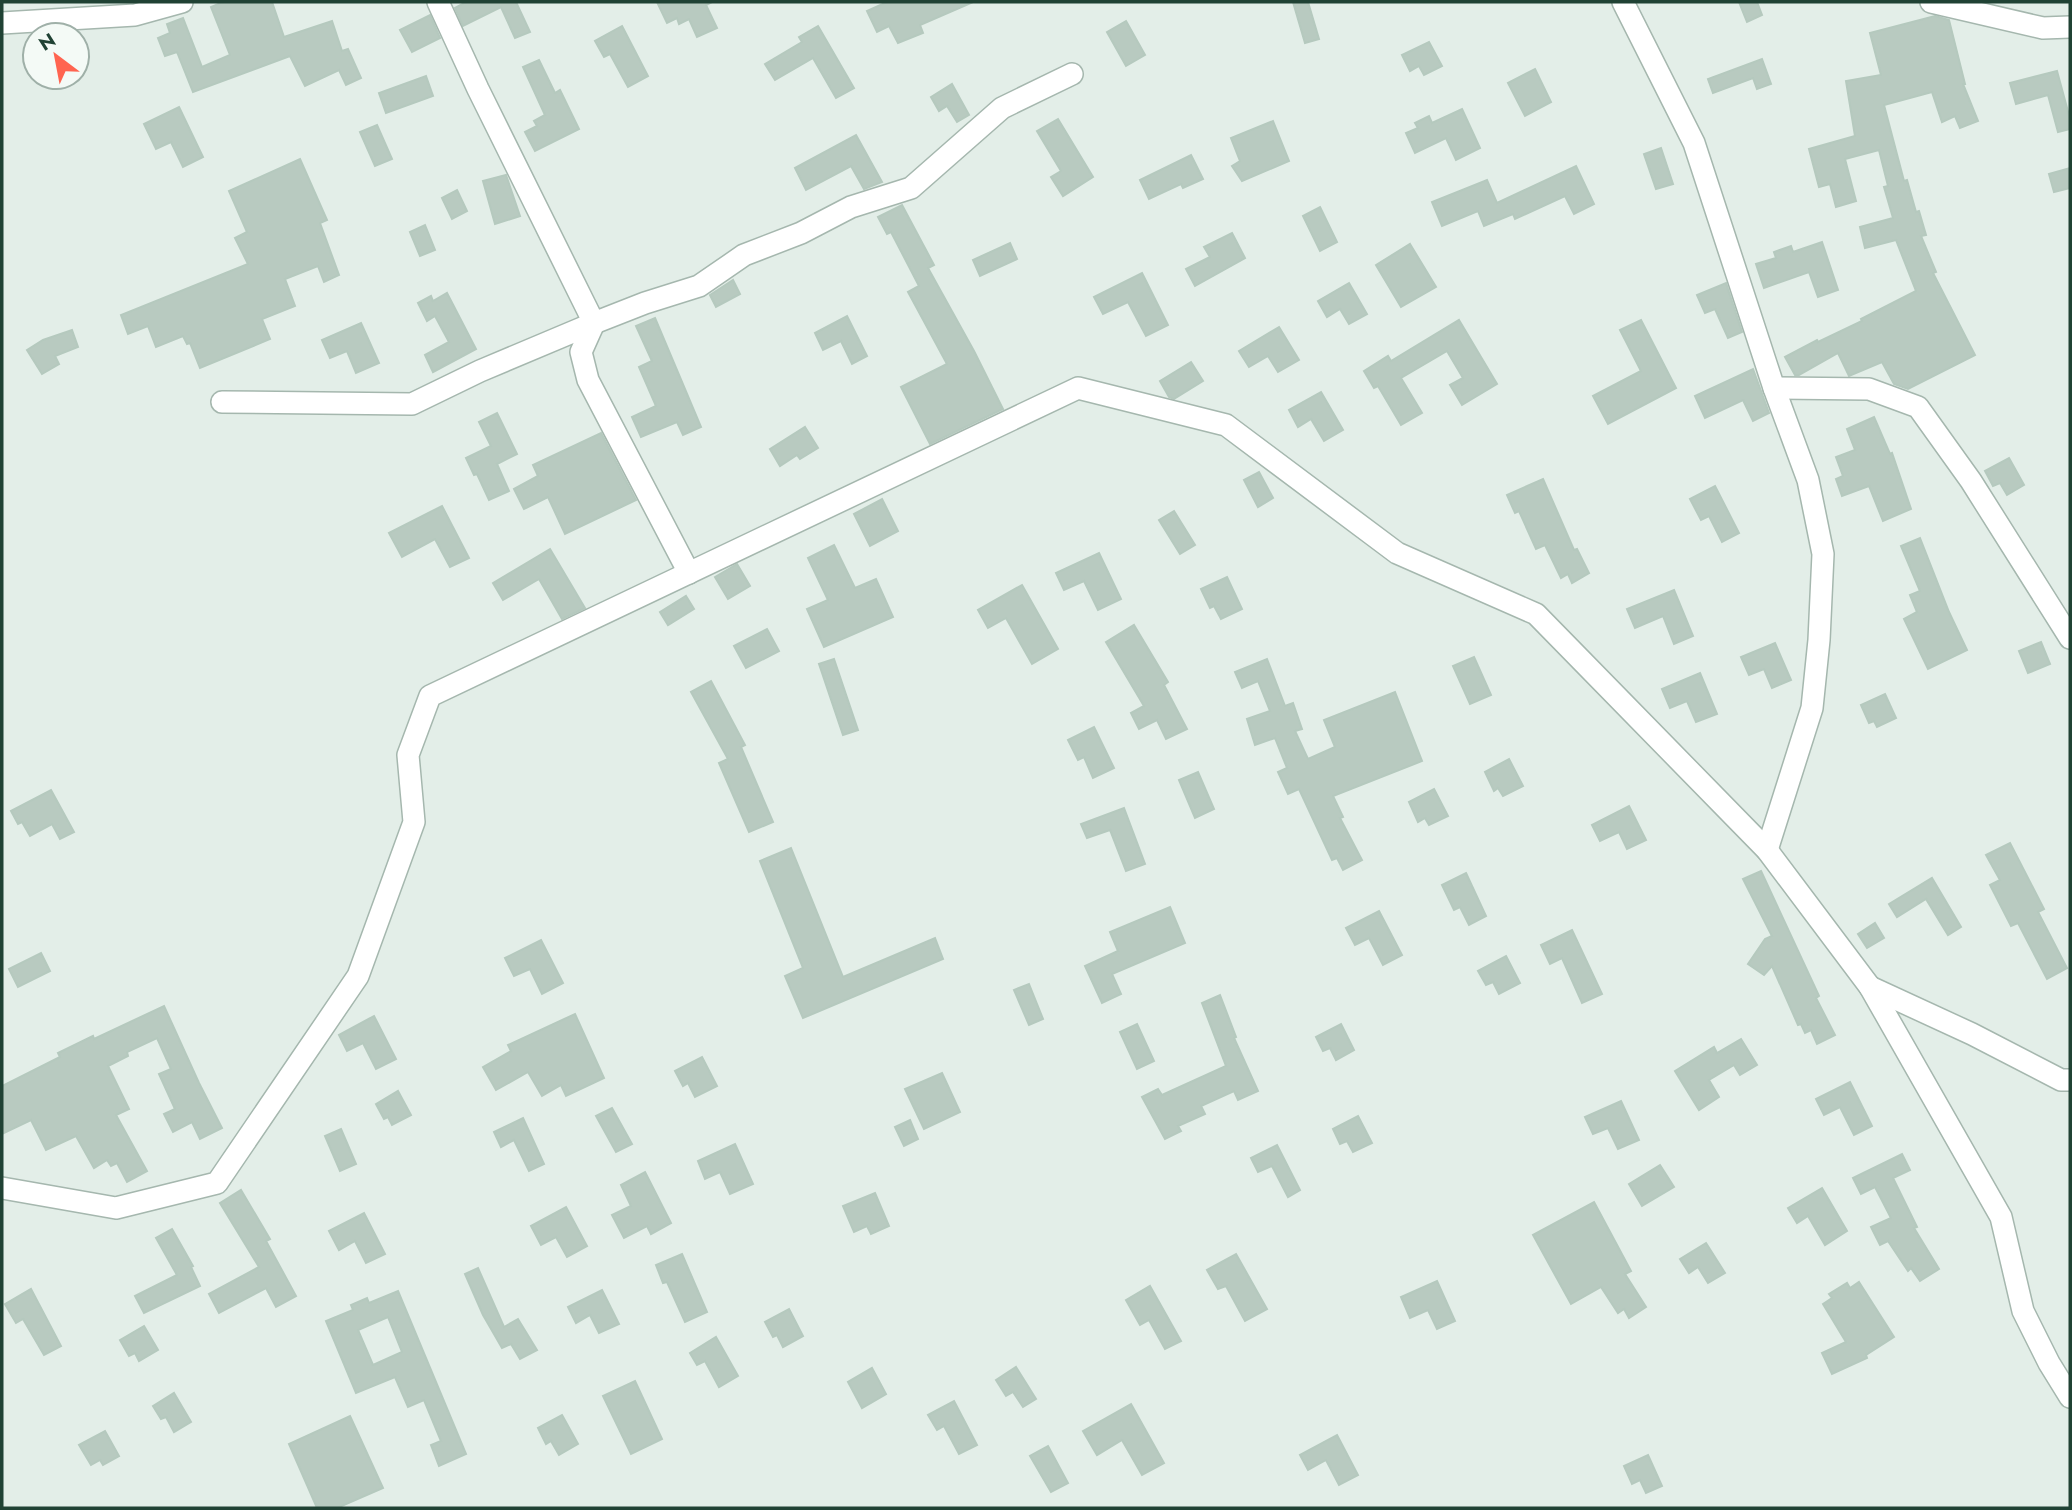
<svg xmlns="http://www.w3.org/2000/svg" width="2072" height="1510" font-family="Jost,sans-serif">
	<rect width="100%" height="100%" fill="#e3eee8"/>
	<!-- building -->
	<g fill="#b8cac0" stroke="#b5c9be" stroke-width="2" fill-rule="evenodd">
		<path d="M223,2H272L284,37L332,21L342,51L348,49L361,78L346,85L339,70L305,86L290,56L193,92L177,52L165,56L158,38L170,33L167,24L183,18L202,67L230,55L211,7Z"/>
		<path d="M466,2H516L530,32L515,38L501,7L463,26L455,8Z"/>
		<path d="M657,2H712L706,5L717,28L697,37L689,19L679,24L677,18L667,23Z"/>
		<path d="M887,2H973L920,25L923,33L898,43L889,26L877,32L867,11Z"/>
		<path d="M1293,2H1308L1319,39L1305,43Z"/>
		<path d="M1739,2H1757L1762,15L1747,22Z"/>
		<path d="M430,15L440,38L412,52L400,30Z"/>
		<path d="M1935,16L1949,20L1965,84H1963L1978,121L1960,128L1955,116L1942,122L1932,92L1884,105L1904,181L1907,180L1916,212L1919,211L1926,235L1921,236L1936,272L1933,273L1975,355L1908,389L1894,384L1882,362L1849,376L1838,353L1799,375H1795L1785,357L1817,340L1818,342L1862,321L1861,319L1916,291L1896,240L1865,248L1860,227L1893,218L1884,187L1888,186L1879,150L1845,159L1856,201L1836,207L1830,184L1819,187L1809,149L1855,136L1846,81L1881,75L1870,33Z"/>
		<path d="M1126,21L1145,55L1126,66L1107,32Z"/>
		<path d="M622,26L648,76L628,87L610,54L604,57L595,41Z"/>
		<path d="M818,26L854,88L836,98L813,58L775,80L765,64L802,42L799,37Z"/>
		<path d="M1429,42L1442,66L1424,75L1419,66L1410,71L1402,55Z"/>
		<path d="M1762,59L1771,84L1757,89L1753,78L1713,93L1708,79Z"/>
		<path d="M539,60L555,93L560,90L579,129L535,151L525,132L537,126L534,121L545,115L523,67Z"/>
		<path d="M1535,69L1551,102L1525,116L1508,83Z"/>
		<path d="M2057,71L2070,119V129L2058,132L2048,95L2016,104L2010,83Z"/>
		<path d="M426,76L433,96L386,113L379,93Z"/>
		<path d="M952,84L969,115L957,122L947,106L939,111L931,97Z"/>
		<path d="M179,107L203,157L183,167L171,142L156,149L144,124Z"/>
		<path d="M1462,109L1480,148L1456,160L1446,138L1415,153L1406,133L1418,128L1415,123L1429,116L1432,123Z"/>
		<path d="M1058,119L1093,177L1063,196L1051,177L1061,171L1037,131Z"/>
		<path d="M1273,121L1289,161L1242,181L1232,166L1240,161L1231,138Z"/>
		<path d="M377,125L392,159L375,166L360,132Z"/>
		<path d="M856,135L882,182L864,189L851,166L806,190L795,168Z"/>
		<path d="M1661,148L1673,184L1656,189L1644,154Z"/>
		<path d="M1191,155L1203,179L1183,188L1181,184L1149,199L1140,180Z"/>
		<path d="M300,159L327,220L320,223L339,275L324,282L318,266L285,279L295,306L262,319L270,339L200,368L190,343L187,344L183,336L156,347L148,326L128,334L121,315L248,264L235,238L247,232L229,191Z"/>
		<path d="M1576,166L1594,204L1574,214L1565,196L1515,219L1513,214L1484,226L1478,211L1442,226L1432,202L1487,180L1497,203Z"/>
		<path d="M2070,168V188L2054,192L2049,174Z"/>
		<path d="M506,175L520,216L495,224L483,181Z"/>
		<path d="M457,190L467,211L452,219L442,198Z"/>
		<path d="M902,205L934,265L928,268L974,351L1003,409L930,444L901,387L947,364L908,292L919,286L891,232L887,234L878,217Z"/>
		<path d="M1320,207L1337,242L1320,251L1303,216Z"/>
		<path d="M425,225L435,250L420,256L410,232Z"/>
		<path d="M1232,233L1245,258L1195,286L1186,269L1210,257L1204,247Z"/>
		<path d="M1822,242L1838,290L1818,297L1809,272L1764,288L1756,264L1776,258L1774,252L1791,246L1793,252Z"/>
		<path d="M1010,243L1017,259L980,276L973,260Z"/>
		<path d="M1410,244L1436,287L1401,307L1376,265Z"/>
		<path d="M1142,273L1168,325L1146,336L1128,302L1103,314L1094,297Z"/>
		<path d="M733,280L740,294L716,307L710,295Z"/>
		<path d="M1349,283L1367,314L1349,324L1340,309L1327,317L1318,301Z"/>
		<path d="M1726,283L1742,332L1728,338L1715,309L1705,313L1697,295Z"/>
		<path d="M447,293L476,349L433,372L425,355L449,342L435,316L427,321L418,303L431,296L433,301Z"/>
		<path d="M847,316L867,356L852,364L841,341L823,350L815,333Z"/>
		<path d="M655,318L701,427L683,435L677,422L641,437L632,417L656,406L639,367L652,361L636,326Z"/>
		<path d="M1459,320L1497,384L1462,405L1450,385L1463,378L1447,351L1401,378L1422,413L1401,425L1378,386L1374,388L1364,371L1388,356L1391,361Z"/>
		<path d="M1641,320L1676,388L1608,424L1593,396L1641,371L1620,330Z"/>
		<path d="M361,323L379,363L356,373L347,351L330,358L322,340Z"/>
		<path d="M1279,327L1299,360L1278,372L1268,356L1249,367L1239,351Z"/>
		<path d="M72,330L78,347L55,356L59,364L42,374L27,350L43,340Z"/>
		<path d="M1191,362L1203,381L1174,399L1169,397L1160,381Z"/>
		<path d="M1753,369L1769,413L1753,421L1743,400L1705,418L1695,396Z"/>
		<path d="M1321,392L1343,430L1324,441L1311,419L1298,427L1289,410Z"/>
		<path d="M497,413L517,454L497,464L509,491L489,500L477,474L474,475L466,458L491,446L479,422Z"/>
		<path d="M1874,417L1890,454L1892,453L1911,509L1883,521L1869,486L1842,496L1836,479L1843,476L1836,457L1855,450L1847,429Z"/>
		<path d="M805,427L818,448L800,459L797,455L780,466L770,449Z"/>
		<path d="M601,433L636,500L565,534L548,497L524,509L514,489L538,476L533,465Z"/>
		<path d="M2009,458L2024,485L2007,495L2000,483L1993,486L1985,471Z"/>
		<path d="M1259,472L1273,498L1258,507L1244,480Z"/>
		<path d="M1543,479L1574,550L1577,549L1589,573L1572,583L1568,574L1561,578L1545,545L1536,549L1519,511L1515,513L1507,495Z"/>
		<path d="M1715,486L1739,533L1722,542L1709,516L1701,520L1690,499Z"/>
		<path d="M882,499L898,531L870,546L854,514Z"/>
		<path d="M442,506L469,558L450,567L435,539L402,557L389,533Z"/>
		<path d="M1174,511L1195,545L1180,554L1159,520Z"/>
		<path d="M1920,538L1949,612L1967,650L1928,669L1904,619L1917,612L1910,595L1920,591L1901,546Z"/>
		<path d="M834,545L855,588L876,579L893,617L824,647L807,609L828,600L808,558Z"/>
		<path d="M550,549L585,608L562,619L539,579L503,600L493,583Z"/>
		<path d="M1099,553L1121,599L1098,610L1084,581L1064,590L1056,573Z"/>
		<path d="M737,564L750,586L728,599L715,577Z"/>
		<path d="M1227,577L1242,609L1221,619L1214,606L1210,608L1201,589Z"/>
		<path d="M1022,585L1058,649L1032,664L1006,618L988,628L978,610Z"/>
		<path d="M1674,590L1693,636L1674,644L1663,616L1635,628L1627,609Z"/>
		<path d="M686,596L694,609L668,625L660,612Z"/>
		<path d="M1134,625L1168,682L1164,685L1187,729L1166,739L1157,720L1139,729L1131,713L1144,706L1106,642Z"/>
		<path d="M767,629L779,651L746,668L734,646Z"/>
		<path d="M2041,642L2050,664L2028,673L2019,651Z"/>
		<path d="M1775,643L1791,680L1772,688L1764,669L1749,675L1741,657Z"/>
		<path d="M1474,657L1491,695L1470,704L1453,666Z"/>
		<path d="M834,659L858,730L843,735L819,664Z"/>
		<path d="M1267,659L1285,706L1293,703L1302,729L1295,731L1308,759L1335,747L1324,720L1395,692L1422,761L1333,796L1343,817L1340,818L1362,860L1343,870L1337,858L1332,860L1299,789L1288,794L1278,772L1287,768L1275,738L1255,745L1247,719L1270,711L1258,681L1242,688L1235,672Z"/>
		<path d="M1700,673L1717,714L1696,722L1687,701L1670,708L1662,689Z"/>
		<path d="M711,681L745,745L741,747L773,822L749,832L719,763L728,759L691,692Z"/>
		<path d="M1885,694L1896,718L1877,727L1874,721L1869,723L1861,705Z"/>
		<path d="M1094,727L1114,768L1093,778L1084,757L1078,760L1068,740Z"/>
		<path d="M1509,759L1523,786L1503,796L1498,788L1494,791L1485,772Z"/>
		<path d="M1198,772L1214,809L1195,818L1179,780Z"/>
		<path d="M1434,789L1448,816L1429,825L1425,818L1418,822L1409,802Z"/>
		<path d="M51,790L74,832L60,839L52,824L30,836L22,822L18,824L11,811Z"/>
		<path d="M1629,806L1646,840L1627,849L1619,832L1600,841L1592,825Z"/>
		<path d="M1124,808L1145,864L1126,871L1110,830L1087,838L1081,824Z"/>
		<path d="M2010,843L2044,909L2038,912L2067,968L2047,979L2018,923L2011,926L1990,885L2000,880L1986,855Z"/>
		<path d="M791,848L843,977L935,938L943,959L803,1018L785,976L803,968L760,861Z"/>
		<path d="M1761,871L1819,996L1816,998L1835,1035L1817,1044L1811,1030L1805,1033L1801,1024L1798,1025L1772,966L1764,975L1748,964L1765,939L1772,936L1743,879Z"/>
		<path d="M1466,873L1486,916L1469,925L1460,907L1454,910L1442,885Z"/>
		<path d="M1932,878L1961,927L1948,935L1926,899L1897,917L1889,904Z"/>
		<path d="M1170,907L1185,943L1112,974L1121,994L1102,1003L1085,966L1118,951L1110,932Z"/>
		<path d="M1379,911L1402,955L1383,965L1369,938L1355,945L1346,928Z"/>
		<path d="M1875,923L1884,938L1867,948L1858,934Z"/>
		<path d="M1572,930L1602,994L1582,1003L1562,958L1550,964L1541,945Z"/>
		<path d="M541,940L563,983L542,994L530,969L514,976L505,958Z"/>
		<path d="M41,953L50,971L18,987L9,969Z"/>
		<path d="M1506,956L1520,983L1499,994L1493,982L1486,985L1478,971Z"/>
		<path d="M1029,984L1043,1019L1029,1025L1014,990Z"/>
		<path d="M1220,995L1236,1037L1234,1038L1258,1091L1238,1100L1234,1091L1201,1106L1205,1114L1178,1126L1181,1131L1165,1139L1142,1097L1158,1089L1162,1095L1226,1066L1202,1003Z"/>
		<path d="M164,1006L199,1083L222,1128L200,1139L192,1122L173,1132L164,1114L175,1109L159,1074L171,1069L157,1038L127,1052L128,1056L108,1066L129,1109L116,1115L147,1171L127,1182L117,1163L111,1166L107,1160L94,1168L76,1136L46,1150L31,1120L2,1134V1086L60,1057L58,1053L93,1036L94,1039Z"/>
		<path d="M575,1014L604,1078L566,1096L561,1085L542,1096L528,1072L496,1090L483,1067L511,1051L508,1045Z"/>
		<path d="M374,1016L396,1059L376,1069L363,1043L347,1051L339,1035Z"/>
		<path d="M1137,1024L1154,1061L1137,1069L1120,1032Z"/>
		<path d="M1341,1024L1354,1050L1336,1060L1330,1048L1323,1051L1316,1037Z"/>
		<path d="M1741,1039L1757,1065L1740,1075L1734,1065L1709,1080L1719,1097L1699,1110L1675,1071L1714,1047L1717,1053Z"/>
		<path d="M702,1057L717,1086L695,1097L688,1083L683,1086L675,1071Z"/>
		<path d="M942,1073L960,1112L924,1129L905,1089Z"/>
		<path d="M1850,1082L1872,1126L1854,1135L1840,1107L1824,1115L1816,1099Z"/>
		<path d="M398,1091L411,1115L392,1125L388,1117L384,1119L376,1104Z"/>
		<path d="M1621,1101L1639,1140L1618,1149L1608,1128L1593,1134L1585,1117Z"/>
		<path d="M612,1108L632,1144L616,1152L596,1116Z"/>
		<path d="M1358,1116L1372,1143L1353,1152L1347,1141L1340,1144L1333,1129Z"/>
		<path d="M523,1118L544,1164L529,1171L514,1140L501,1147L494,1132Z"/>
		<path d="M910,1120L918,1139L904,1146L895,1127Z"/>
		<path d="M341,1129L356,1164L340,1171L325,1136Z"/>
		<path d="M735,1144L753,1184L730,1194L720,1172L705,1179L698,1161Z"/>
		<path d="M1277,1145L1300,1190L1288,1197L1272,1166L1258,1172L1251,1158Z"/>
		<path d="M1902,1154L1910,1170L1893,1178L1917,1227L1914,1228L1939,1269L1920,1281L1911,1268L1908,1271L1888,1241L1880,1245L1871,1227L1891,1218L1875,1187L1861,1194L1853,1178Z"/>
		<path d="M1660,1165L1674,1187L1642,1206L1629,1184Z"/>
		<path d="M645,1172L671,1223L651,1234L647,1226L624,1238L612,1215L631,1206L621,1185Z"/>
		<path d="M1822,1188L1847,1231L1825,1245L1808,1216L1797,1223L1788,1208Z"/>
		<path d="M241,1190L270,1239L266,1241L296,1296L276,1307L266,1288L219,1313L209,1294L259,1267L220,1203Z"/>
		<path d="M875,1193L889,1226L871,1234L867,1226L854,1232L843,1206Z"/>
		<path d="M1594,1202L1631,1271L1625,1274L1646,1307L1629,1318L1624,1309L1618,1313L1601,1287L1571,1304L1533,1235Z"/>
		<path d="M566,1207L587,1246L567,1257L556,1237L541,1245L531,1226Z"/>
		<path d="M364,1213L385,1254L366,1263L355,1241L339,1250L329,1231Z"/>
		<path d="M172,1229L193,1266L191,1267L200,1286L144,1313L135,1296L177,1275L156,1238Z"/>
		<path d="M1706,1243L1725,1273L1708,1283L1698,1267L1689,1273L1680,1259Z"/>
		<path d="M682,1254L707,1312L685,1322L667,1282L663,1283L656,1265Z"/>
		<path d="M1236,1254L1267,1309L1245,1321L1226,1286L1218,1289L1207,1270Z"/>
		<path d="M478,1268L504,1327L518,1319L537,1350L520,1359L511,1344L502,1348L483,1315L465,1274Z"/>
		<path d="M1437,1281L1455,1321L1437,1329L1428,1310L1410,1318L1401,1297Z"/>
		<path d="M1859,1282L1894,1337L1866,1355L1867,1358L1832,1374L1822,1353L1846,1342L1823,1304L1832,1298L1829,1294L1847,1283L1850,1288Z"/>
		<path d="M1150,1286L1181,1341L1165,1349L1149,1320L1140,1325L1126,1300Z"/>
		<path d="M31,1289L61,1346L44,1355L23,1319L16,1323L5,1304Z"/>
		<path d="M602,1290L619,1324L599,1333L590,1315L576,1323L568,1307Z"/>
		<path d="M398,1291L466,1454L439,1466L431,1445L441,1441L424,1400L408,1407L395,1377L356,1393L326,1321L353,1310L351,1305L367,1298L369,1303ZM388,1317L402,1352L373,1365L358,1330Z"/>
		<path d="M789,1309L803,1336L783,1347L777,1335L773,1337L765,1322Z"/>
		<path d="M144,1326L158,1350L139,1361L135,1353L129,1356L120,1340Z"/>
		<path d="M716,1337L738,1376L719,1387L705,1361L697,1365L690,1353Z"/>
		<path d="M1016,1367L1036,1399L1023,1407L1013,1392L1006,1396L996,1380Z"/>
		<path d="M872,1368L886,1394L862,1408L848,1382Z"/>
		<path d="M635,1381L662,1439L631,1454L603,1396Z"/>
		<path d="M174,1393L191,1422L174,1432L166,1417L161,1419L153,1406Z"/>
		<path d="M954,1401L977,1445L959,1454L944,1426L937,1430L928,1415Z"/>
		<path d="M1131,1404L1164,1463L1142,1475L1122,1440L1097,1455L1083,1431Z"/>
		<path d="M562,1415L578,1444L559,1455L551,1441L546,1444L538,1428Z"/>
		<path d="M350,1416L383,1488L337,1508H317L289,1444Z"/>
		<path d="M105,1431L119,1456L103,1465L100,1460L91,1465L79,1445Z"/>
		<path d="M1337,1435L1358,1475L1339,1485L1326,1460L1308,1470L1300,1455Z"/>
		<path d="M1048,1446L1068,1483L1051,1492L1030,1456Z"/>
		<path d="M1648,1455L1662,1486L1646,1493L1640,1480L1632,1484L1624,1466Z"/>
	</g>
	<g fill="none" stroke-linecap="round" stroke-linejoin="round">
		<!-- minor casing -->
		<g stroke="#a5b7ae" stroke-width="24">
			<g id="minor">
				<path d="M438,2L478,89L594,323L581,352L588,380L689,573"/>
				<path d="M1623,2L1694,143L1774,388L1808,480L1823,554L1819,640L1812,708L1767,850"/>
				<path d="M1931,2L2043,28L2070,27"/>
				<path d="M2,23L135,15L182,2"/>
				<path d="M1774,388L1869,389L1918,407L1971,481L2070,638"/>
				<path d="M222,402L412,404L480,371L594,323L645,303L699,286L744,255L801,233L851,207L911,188L1002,108L1072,74"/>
				<path d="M1870,987L1972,1034L2061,1080H2070"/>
				<path d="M2,1188L116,1208L217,1183L358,976L414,822L408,755L430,696L1078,388L1226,425L1397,553L1536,614L1767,850L1870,987L2001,1217L2023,1311L2049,1363L2070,1397"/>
			</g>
		</g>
		<!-- minor -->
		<use href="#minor" stroke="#fff" stroke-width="21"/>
	</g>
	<!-- border -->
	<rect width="2072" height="1510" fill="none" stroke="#204234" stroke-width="7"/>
	<!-- north arrow -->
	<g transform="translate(56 56) rotate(328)"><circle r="33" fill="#f4faf6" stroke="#9fb0a8" stroke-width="2"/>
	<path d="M0-5L12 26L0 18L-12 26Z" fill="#ff6450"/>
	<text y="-10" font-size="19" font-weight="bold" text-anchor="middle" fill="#204234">N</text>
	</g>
</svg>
